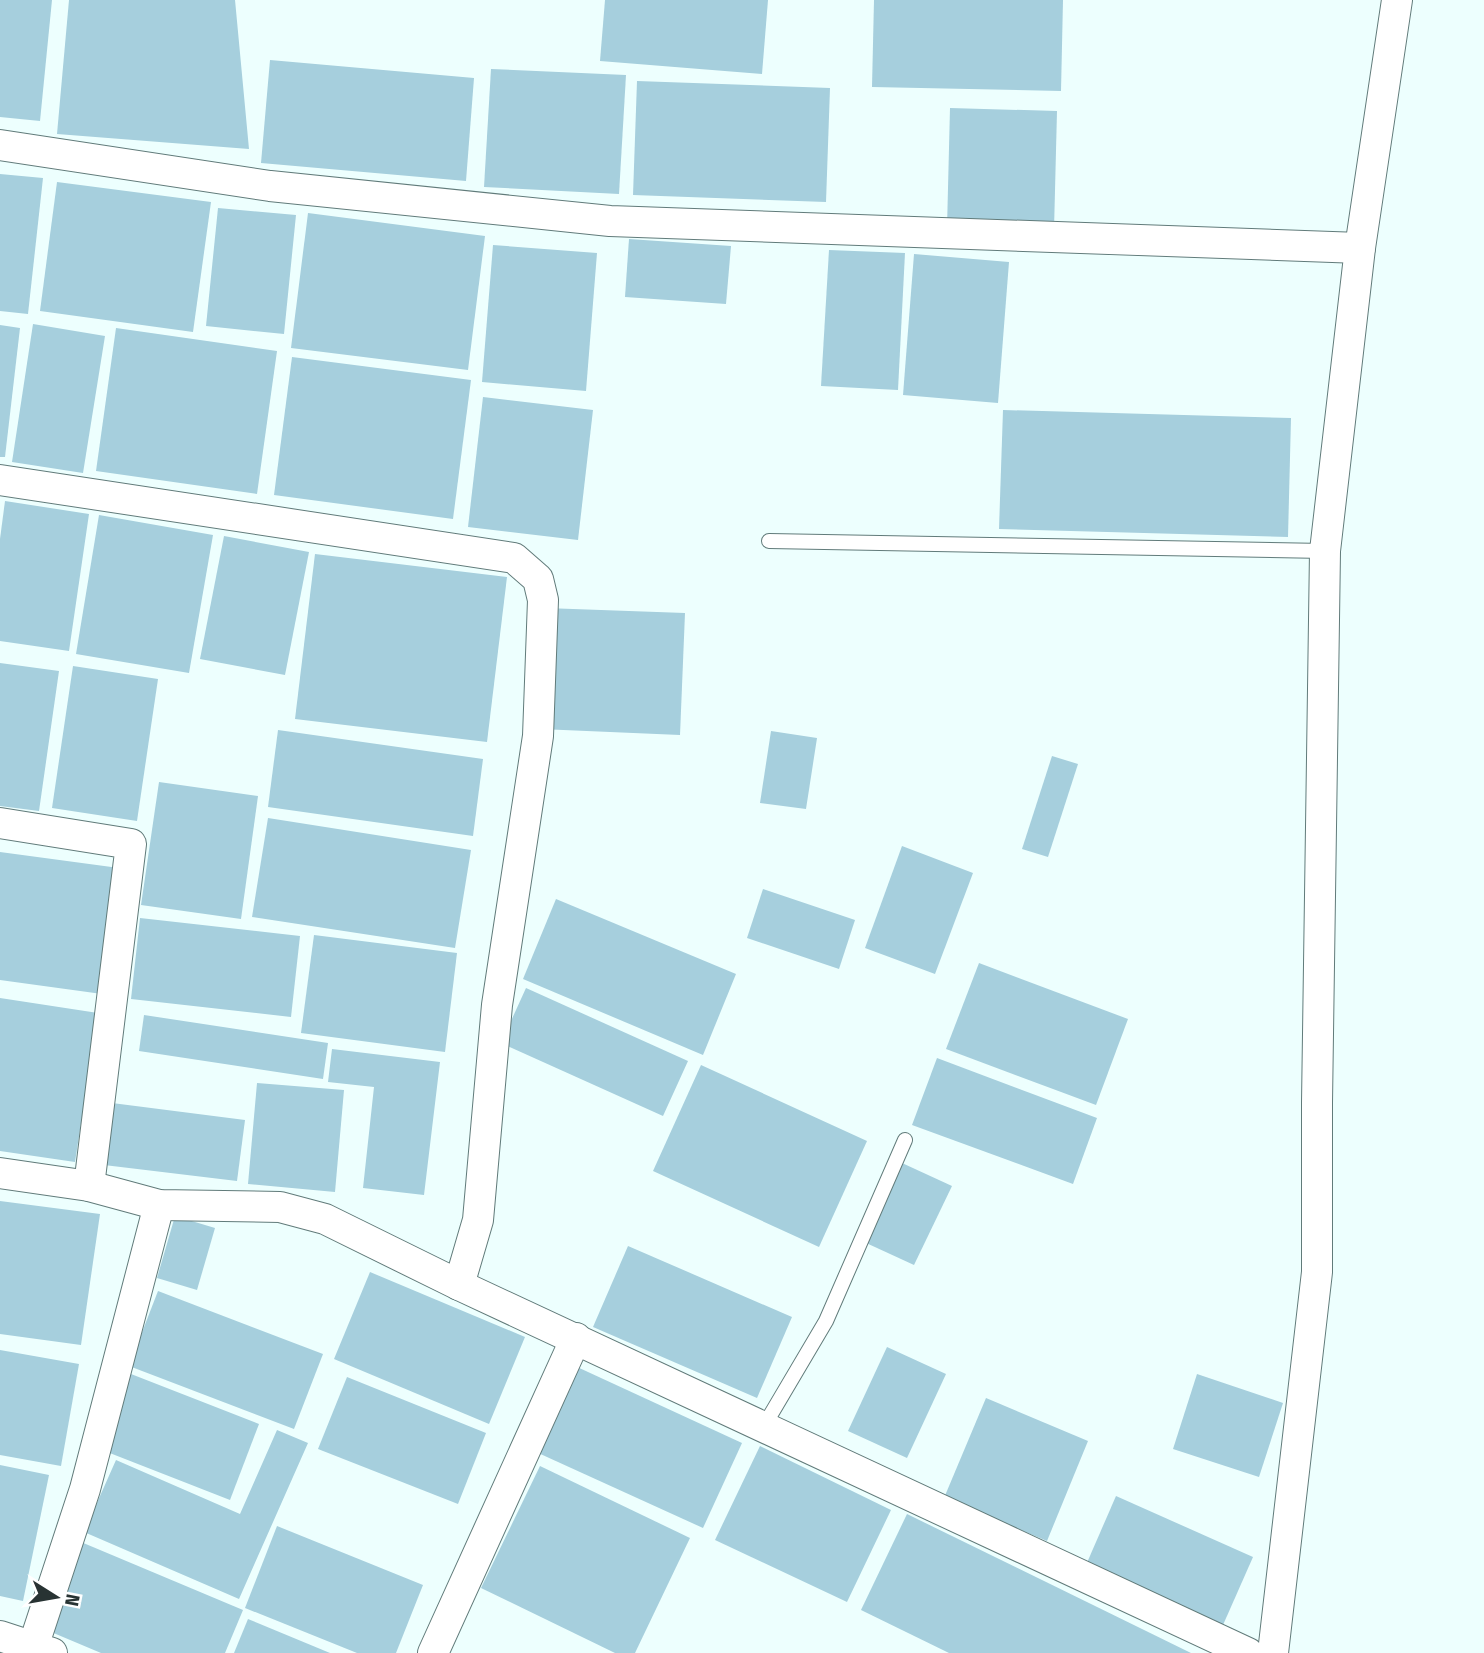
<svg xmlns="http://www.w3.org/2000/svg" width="1484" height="1653" font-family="'Fira Sans Condensed',sans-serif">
	<rect width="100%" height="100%" fill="#edfffe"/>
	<!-- building -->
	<g fill="#a6cfdd">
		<path d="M0,0H52L40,121L0,117Z"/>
		<path d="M69,0H235L249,149L57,134Z"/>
		<path d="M605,0H768L762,74L600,61Z"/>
		<path d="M874,0H1063L1061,91L872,87Z"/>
		<path d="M270,60L474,78L466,181L261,163Z"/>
		<path d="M491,69L626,75L619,194L484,187Z"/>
		<path d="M637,81L830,88L826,202L633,195Z"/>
		<path d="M950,108L1057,111L1054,230L947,228Z"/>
		<path d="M0,174L43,178L28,314L0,311Z"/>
		<path d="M57,182L211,202L193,332L40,311Z"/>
		<path d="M218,208L296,215L284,334L206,326Z"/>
		<path d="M308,213L485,236L468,370L291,348Z"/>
		<path d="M629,239L731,246L726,304L625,297Z"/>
		<path d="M493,245L597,253L586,391L482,382Z"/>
		<path d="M829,250L905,253L898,390L821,386Z"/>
		<path d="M914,254L1009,262L998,403L903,395Z"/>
		<path d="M33,324L105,336L83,473L12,462Z"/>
		<path d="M0,325L20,328L5,457H0Z"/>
		<path d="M116,328L277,351L257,494L96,471Z"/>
		<path d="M292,357L471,380L453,519L274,495Z"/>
		<path d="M483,397L593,410L578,540L468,527Z"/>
		<path d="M1003,410L1291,418L1288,537L999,529Z"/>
		<path d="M5,501L89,514L69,651L0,641V539Z"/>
		<path d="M99,515L213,535L189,673L76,654Z"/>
		<path d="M224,536L309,552L285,675L200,659Z"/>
		<path d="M315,554L507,577L487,742L295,719Z"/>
		<path d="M545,608L685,613L680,735L540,729Z"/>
		<path d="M0,663L59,671L39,811L0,806Z"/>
		<path d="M73,666L158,679L137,821L52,808Z"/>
		<path d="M278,730L483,759L473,836L268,807Z"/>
		<path d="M771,731L817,738L806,809L760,803Z"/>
		<path d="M1052,756L1078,764L1048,857L1022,849Z"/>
		<path d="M159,782L258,796L241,919L141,905Z"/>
		<path d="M268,818L471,850L455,948L252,917Z"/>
		<path d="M902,846L973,873L935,974L865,948Z"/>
		<path d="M0,852L119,868L102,994L0,980Z"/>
		<path d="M763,889L855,920L839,969L747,938Z"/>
		<path d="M556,899L736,974L703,1055L523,979Z"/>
		<path d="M140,918L300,936L291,1017L131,999Z"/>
		<path d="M314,935L457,953L445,1052L301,1033Z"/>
		<path d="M979,963L1128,1019L1096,1105L946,1049Z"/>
		<path d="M526,988L688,1061L663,1116L501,1043Z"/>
		<path d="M0,998L98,1013L75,1162L0,1151Z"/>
		<path d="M144,1015L328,1043L323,1079L139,1051Z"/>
		<path d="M332,1049L440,1062L424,1195L363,1188L374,1087L328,1082Z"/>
		<path d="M937,1058L1097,1118L1073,1184L912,1125Z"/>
		<path d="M701,1065L867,1141L819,1247L653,1171Z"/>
		<path d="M257,1083L344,1090L335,1192L248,1184Z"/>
		<path d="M112,1103L245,1120L237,1181L104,1165Z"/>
		<path d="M902,1163L952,1186L914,1265L864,1242Z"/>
		<path d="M0,1201L100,1214L81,1345L0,1334Z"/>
		<path d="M175,1216L215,1228L197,1290L157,1278Z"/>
		<path d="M628,1246L792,1317L757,1398L593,1327Z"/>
		<path d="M370,1272L525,1337L489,1424L334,1359Z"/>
		<path d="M158,1291L323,1354L294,1429L129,1366Z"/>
		<path d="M887,1347L946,1374L907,1458L848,1431Z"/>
		<path d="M0,1350L79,1364L61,1466L0,1455Z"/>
		<path d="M575,1366L742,1443L703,1528L536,1452Z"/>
		<path d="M131,1374L259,1424L230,1500L102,1450Z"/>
		<path d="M1197,1374L1283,1403L1259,1477L1173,1449Z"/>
		<path d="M347,1377L486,1433L458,1504L318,1449Z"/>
		<path d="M986,1398L1088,1441L1047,1541L944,1498Z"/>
		<path d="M277,1430L308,1443L239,1599L84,1532L116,1460L240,1514Z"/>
		<path d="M760,1446L891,1510L847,1602L715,1540Z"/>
		<path d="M0,1465L49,1475L23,1601L0,1596Z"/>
		<path d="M540,1466L690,1538L635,1653H615L481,1588Z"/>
		<path d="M1116,1496L1253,1557L1223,1625L1086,1565Z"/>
		<path d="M907,1514L1191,1653H949L861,1610Z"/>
		<path d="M277,1526L423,1585L396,1653H357L245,1608Z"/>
		<path d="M81,1542L243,1610L225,1653H101L44,1629Z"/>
		<path d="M248,1619L330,1653H234Z"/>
	</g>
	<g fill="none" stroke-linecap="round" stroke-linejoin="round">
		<!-- service casing -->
		<g stroke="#617b7a" stroke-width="16">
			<g id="service">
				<path d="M769,541L1325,551"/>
				<path d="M764,1426L826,1321L905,1140"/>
			</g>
		</g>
		<!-- minor casing -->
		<g stroke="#617b7a" stroke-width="32">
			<g id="minor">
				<path d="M0,145L270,186L610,221L1360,248"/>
				<path d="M0,480L514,558L538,579L543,600L538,736L497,1005L478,1220L459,1285"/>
				<path d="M0,823L131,844L89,1186"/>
				<path d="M0,1173L89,1186L159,1205L280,1207L325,1219L459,1285L1248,1653"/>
				<path d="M0,1636L52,1653"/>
				<path d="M33,1647L85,1489L159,1205"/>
				<path d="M433,1653L576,1338"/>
				<path d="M1273,1653L1317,1272V1103L1325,551L1360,248L1397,0"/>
			</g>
		</g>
		<!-- service -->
		<use href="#service" stroke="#fff" stroke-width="14"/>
		<!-- minor -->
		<use href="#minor" stroke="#fff" stroke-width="30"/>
	</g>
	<!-- north arrow -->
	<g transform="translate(56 1597) rotate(101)" stroke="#ffffff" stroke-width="5" paint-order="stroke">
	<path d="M0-5L12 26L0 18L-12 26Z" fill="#283333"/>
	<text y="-10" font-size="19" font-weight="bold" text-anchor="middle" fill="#283333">N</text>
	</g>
</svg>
